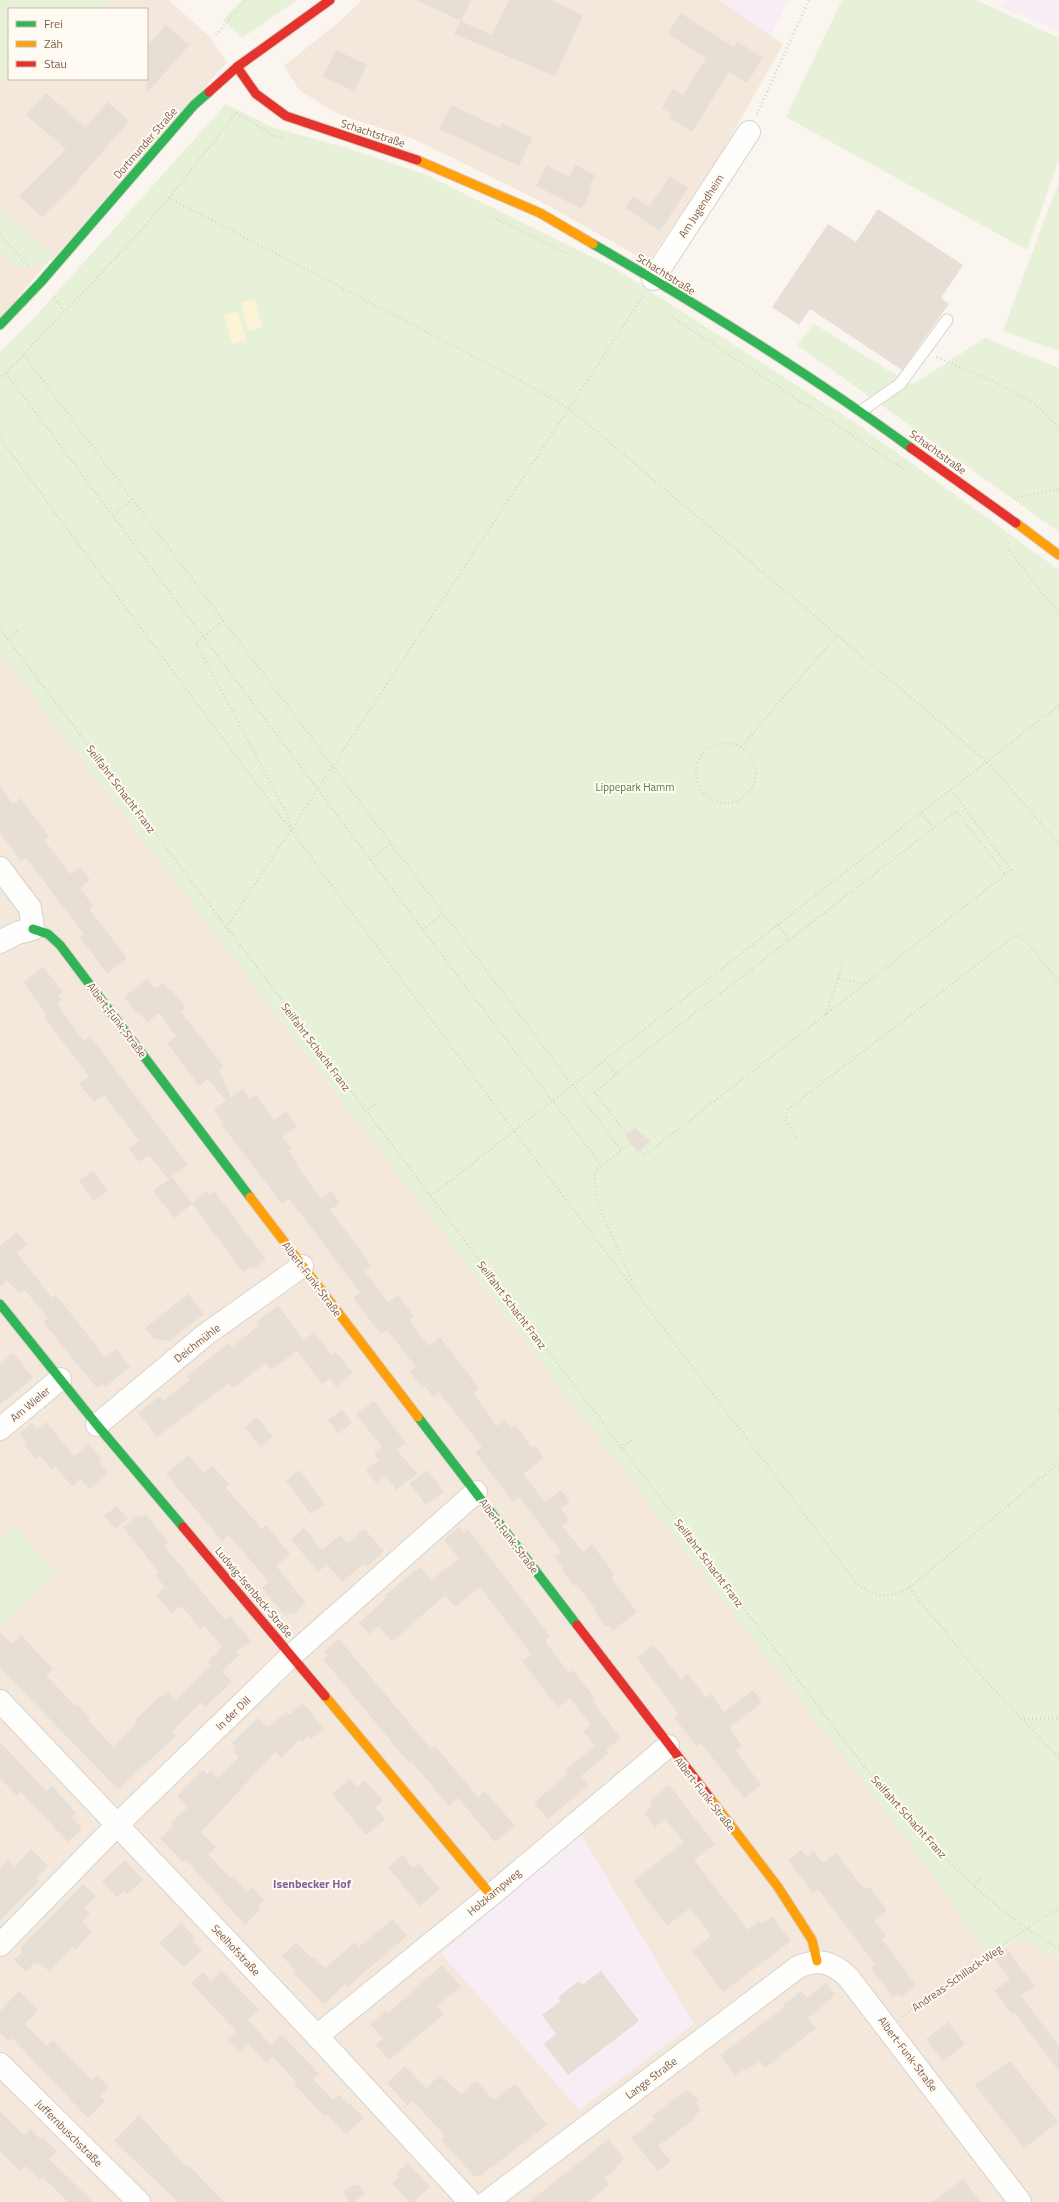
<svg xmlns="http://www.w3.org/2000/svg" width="1059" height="2202" font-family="'Titillium Web',sans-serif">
	<rect width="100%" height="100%" fill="#faf5ee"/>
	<!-- residential -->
	<g fill="#f3e8db">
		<path d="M111,0H168L209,36L227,62L55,256L0,209V78L147,79V9H103Z"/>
		<path d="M362,0H720L783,44L712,170L648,262L540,201L414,139L338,114L299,90L284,66L339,22Z"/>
		<path d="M0,249L18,267L45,265L0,319Z"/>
		<path d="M0,652L699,1569L903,1834L991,1957L1013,1942L1029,1939L1059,1960V2202H0Z"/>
	</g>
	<!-- education -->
	<g fill="#f6edf5">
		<path d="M720,0H789L770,36Z"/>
		<path d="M1006,0H1059V31L999,6Z"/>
		<path d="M581,1834L694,2024L579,2110L441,1953Z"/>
	</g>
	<!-- green -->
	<g fill="#e6f1d8">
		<path d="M0,0H111L103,9H9V77L0,78Z"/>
		<path d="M242,0H297L242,38L223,20Z"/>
		<path d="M842,0H976L1059,38V159L1027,250L786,117Z"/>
		<path d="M226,104L272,127L343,147L427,175L616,269L860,426L1059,570V1960L1029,1939L1013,1942L991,1957L903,1834L699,1569L0,652V352L33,319Z"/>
		<path d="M1059,181V351L1003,331Z"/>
		<path d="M0,209L55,256L45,265L18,267L0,249Z"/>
		<path d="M814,324L912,385L985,338L1059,368V532L797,345Z"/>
		<path d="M16,1527L56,1574L0,1626V1543Z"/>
	</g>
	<!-- sand -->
	<g fill="#fdf3d6">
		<path d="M255,299L262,327L248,331L241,302Z"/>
		<path d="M238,311L246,340L232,344L224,315Z"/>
	</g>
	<!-- building -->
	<g fill="#e7ded5">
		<path d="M417,0H471L461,21Z"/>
		<path d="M509,0H550L583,15L555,76L454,34L461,21L492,35Z"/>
		<path d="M680,13L734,47L737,41L763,58L747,83L729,72L692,132L669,118L671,114L662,108L673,89L683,95L706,58L668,34Z"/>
		<path d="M166,25L189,45L147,93V46Z"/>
		<path d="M336,50L367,65L354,91L323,77Z"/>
		<path d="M46,93L85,127L108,102L129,121L72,187L42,217L19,196L66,149L26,115Z"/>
		<path d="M451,105L500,128L502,123L532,138L519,166L439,129Z"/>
		<path d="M575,165L595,175L589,186L592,188L582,209L536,186L547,166L569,177Z"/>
		<path d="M670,176L688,188L660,231L625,208L633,196L649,207Z"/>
		<path d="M878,209L963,265L941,298L949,304L902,370L810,309L799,325L772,307L828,224L856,242Z"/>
		<path d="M0,786L13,804L20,798L49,836L44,840L70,874L80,867L90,880L80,888L93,906L89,909L127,958L107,973L79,937L84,934L26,858L21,861L0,833Z"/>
		<path d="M43,967L63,992L58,996L61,1000L57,1003L64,1014L84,1041L90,1036L188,1165L168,1179L149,1155L139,1162L134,1156L129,1149L139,1141L104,1095L94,1102L79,1084L89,1076L44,1017L47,1015L23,982Z"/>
		<path d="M147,979L155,989L163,983L169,990L171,989L186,1008L181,1012L224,1067L219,1070L231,1097L243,1089L250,1099L256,1095L274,1120L286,1111L297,1126L282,1137L292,1149L289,1151L297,1162L295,1163L321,1199L331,1191L340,1203L330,1210L368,1261L371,1266L364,1271L388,1302L398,1295L414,1316L409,1320L429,1346L440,1337L479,1388L473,1393L497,1426L505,1420L511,1428L515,1424L532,1448L535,1446L544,1458L523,1474L545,1502L561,1490L570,1502L561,1509L569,1520L562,1526L583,1552L592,1544L615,1575L611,1578L637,1612L612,1631L608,1625L606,1627L594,1611L596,1610L576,1584L574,1586L561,1569L563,1568L555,1557L561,1552L519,1497L513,1502L475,1452L482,1447L461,1420L439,1392L433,1397L425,1386L422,1388L410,1372L416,1367L387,1330L381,1334L353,1298L360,1293L310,1226L289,1199L282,1204L221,1124L223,1122L214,1110L226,1101L208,1079L199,1086L167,1043L176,1036L159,1013L147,1023L139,1012L137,1013L124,997Z"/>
		<path d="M635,1128L651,1141L637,1152L625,1136Z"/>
		<path d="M93,1171L108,1191L94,1201L79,1181Z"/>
		<path d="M172,1177L192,1203L207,1191L209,1195L214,1191L266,1259L254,1269L251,1266L243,1272L192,1204L174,1218L153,1191Z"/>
		<path d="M17,1232L27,1245L17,1253L52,1298L56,1295L105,1357L116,1349L130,1367L105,1387L102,1384L97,1388L43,1322L47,1319L45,1314L24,1289L19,1293L7,1280L0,1286V1246Z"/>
		<path d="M188,1294L204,1314L169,1341L154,1339L145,1328Z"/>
		<path d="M278,1306L304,1340L314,1332L332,1355L336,1352L353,1373L336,1387L330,1379L322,1384L297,1351L271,1370L266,1363L233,1388L229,1383L157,1437L138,1413L159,1397L163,1401L190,1380L187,1376L229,1343L232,1347L259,1325L256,1322Z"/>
		<path d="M13,1353L33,1378L0,1405V1364Z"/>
		<path d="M374,1401L406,1443L397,1450L417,1474L396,1490L386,1476L376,1483L366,1470L379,1460L374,1453L382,1447L356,1414Z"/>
		<path d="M342,1410L352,1423L338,1434L328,1420Z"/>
		<path d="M257,1417L273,1437L260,1447L245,1427Z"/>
		<path d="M46,1422L74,1456L88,1444L102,1460L99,1462L108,1473L89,1489L81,1479L72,1486L55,1467L52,1470L40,1456L36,1459L25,1446L28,1444L19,1434L32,1423L37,1429Z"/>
		<path d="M189,1455L204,1473L213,1466L229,1484L225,1487L262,1529L266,1525L290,1554L276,1566L306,1603L293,1615L290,1612L285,1616L262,1588L269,1582L229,1535L222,1541L166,1474Z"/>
		<path d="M299,1470L325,1504L311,1514L286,1481Z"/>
		<path d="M427,1470L444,1492L426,1505L409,1484Z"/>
		<path d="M117,1506L128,1519L115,1529L104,1516Z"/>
		<path d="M145,1514L169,1543L164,1546L185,1571L225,1620L230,1616L251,1641L236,1652L239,1655L222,1671L232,1682L205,1707L201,1702L172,1731L176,1736L118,1789L0,1668V1632L12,1644L21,1635L53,1669L46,1675L75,1706L77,1704L90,1718L88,1720L113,1747L137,1723L135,1720L160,1696L161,1698L167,1692L176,1700L211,1666L208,1662L222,1647L205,1626L201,1629L181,1606L172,1613L156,1595L165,1587L155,1575L159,1572L123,1527L138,1515L141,1518Z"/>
		<path d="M459,1527L463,1533L468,1529L550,1636L545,1640L547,1644L569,1673L573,1670L596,1700L593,1702L621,1738L606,1750L609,1753L581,1776L589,1785L548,1819L534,1803L567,1774L564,1771L595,1746L583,1731L591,1725L570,1698L558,1708L522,1661L531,1654L480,1587L455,1607L445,1595L392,1642L379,1626L369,1634L359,1623L387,1597L385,1595L420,1567L431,1580L459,1559L444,1539Z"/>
		<path d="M304,1528L322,1550L340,1535L348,1543L364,1529L384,1551L367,1566L365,1563L342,1582L327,1564L318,1572L291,1539Z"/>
		<path d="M339,1639L431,1749L435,1746L478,1797L485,1791L515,1826L495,1842L458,1798L449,1806L411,1761L409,1763L323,1659L328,1655L324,1651Z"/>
		<path d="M653,1646L658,1650L681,1680L688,1674L706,1698L711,1694L724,1712L753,1690L762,1702L729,1728L742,1745L735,1750L761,1785L744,1798L701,1743L697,1747L674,1717L679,1714L637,1658Z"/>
		<path d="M303,1703L324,1729L311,1739L309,1736L302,1742L300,1739L281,1758L275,1752L201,1832L216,1847L208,1854L230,1878L233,1876L247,1892L252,1887L264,1900L257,1906L260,1910L245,1925L186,1860L183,1862L160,1838L173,1826L171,1823L188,1807L177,1796L203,1770L207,1774L211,1771L218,1778L239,1757L233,1751L236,1747L232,1743L245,1730L258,1718L267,1727L287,1712L289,1715Z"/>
		<path d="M0,1742L46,1791L52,1786L76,1813L72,1817L82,1829L68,1842L21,1792L17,1796L0,1778Z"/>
		<path d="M350,1779L357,1787L365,1780L383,1801L375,1807L385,1819L366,1835L332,1794Z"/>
		<path d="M669,1785L715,1844L694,1860L748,1930L759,1921L762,1924L772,1916L791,1941L723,1992L692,1951L711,1936L690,1908L667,1926L633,1881L684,1842L665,1819L655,1827L644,1813L653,1806L650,1801Z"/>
		<path d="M31,1849L48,1866L36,1878L39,1881L0,1921V1868L8,1860L15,1867Z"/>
		<path d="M801,1850L807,1857L814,1851L823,1863L836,1853L858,1882L864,1888H870L887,1910L874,1920L886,1936L882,1939L916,1985L901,1997L898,1993L893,1997L871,1968L875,1964L818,1889L813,1893L788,1860Z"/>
		<path d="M403,1855L413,1868L419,1864L440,1889L420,1906L388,1867Z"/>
		<path d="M125,1860L143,1880L127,1894L124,1891L117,1897L102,1881Z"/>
		<path d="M83,1884L96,1896L84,1908L90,1914L82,1922L92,1932L75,1950L73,1947L49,1971L40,1963L38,1965L35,1962L26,1972L14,1960L23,1951L20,1948Z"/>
		<path d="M393,1919L407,1936L347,1987L345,1984L324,2005L293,1972L295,1970L282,1956L296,1942L312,1959L314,1957L325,1968L355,1942L359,1947Z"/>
		<path d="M181,1923L195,1938L192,1940L202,1950L184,1967L159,1943Z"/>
		<path d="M1006,1948L1035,1986L1021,1996L1059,2046V2071L1014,2012L1012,2014L994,1991L1010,1979L994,1958Z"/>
		<path d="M442,1965L461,1986L437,2006L444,2014L389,2060L376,2045L383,2039L370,2024L386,2011L388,2013Z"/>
		<path d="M222,1971L259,2010L248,2020L271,2045L282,2035L319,2074L313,2079L333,2100L339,2095L348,2105L350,2104L364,2118L346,2134L327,2114L324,2116L294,2084L296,2082L273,2057L266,2063L248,2044L239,2052L227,2040L236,2031L191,1983L203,1972L211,1981Z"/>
		<path d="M601,1971L639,2021L568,2075L544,2044L556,2034L542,2015L561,2001L558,1997L579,1981L582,1985Z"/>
		<path d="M826,1983L835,1995L808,2018L816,2028L765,2068L760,2061L745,2071L744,2069L735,2075L720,2055L785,2007L783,2005L801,1991L807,1998Z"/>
		<path d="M19,1991L38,2010L25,2024L47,2046L53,2040L92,2080L97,2075L109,2087L100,2096L105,2101L88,2118L12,2038L8,2041L0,2033V2011Z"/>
		<path d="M948,2022L965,2044L943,2061L926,2039Z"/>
		<path d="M1010,2061L1058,2122L1024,2148L975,2085Z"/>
		<path d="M405,2066L426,2088L440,2075L461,2094L476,2081L494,2100L515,2084L547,2125L480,2176H474L441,2140L445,2136L413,2101L408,2106L387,2083Z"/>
		<path d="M687,2090L699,2101L696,2103L701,2110L693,2117L695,2119L658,2146L671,2161L658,2171L631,2138L655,2120L652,2116Z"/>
		<path d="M0,2111L24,2135L31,2129L40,2139L42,2137L57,2151L49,2159L93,2202H68L43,2177L40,2180L25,2166L20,2171L0,2151Z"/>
		<path d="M139,2115L186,2166L188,2165L224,2202H178L114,2141Z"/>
		<path d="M609,2139L624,2159L616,2166L618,2168L604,2178L609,2185L588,2202H529Z"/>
		<path d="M408,2163L430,2187L413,2202H409L392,2183L399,2177L396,2174Z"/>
		<path d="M963,2179L981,2202H933Z"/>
		<path d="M353,2185H358L365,2194L354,2202H350L343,2192Z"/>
	</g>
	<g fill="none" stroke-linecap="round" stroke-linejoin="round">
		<!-- lane casing -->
		<g stroke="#d9d2cc" stroke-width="13">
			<path id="lane" d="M861,411L900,384L947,320"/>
		</g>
		<!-- street casing -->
		<g stroke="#d9d2cc" stroke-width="24">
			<g id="street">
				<path d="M653,279L749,132"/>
				<path d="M0,868L30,908L33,929L17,933L0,942"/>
				<path d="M97,1425L205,1335L302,1266"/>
				<path d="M0,1429L60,1379"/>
				<path d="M0,1701L317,2036L470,2202"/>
				<path d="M0,1945L118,1824L292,1655L476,1492"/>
				<path d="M317,2036L491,1895L668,1746"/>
				<path d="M0,2064L139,2202"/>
				<path d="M487,2202L798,1967C819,1958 832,1962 848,1977L1020,2202"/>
			</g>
		</g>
		<!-- fast casing -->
		<g stroke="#dad2ca" stroke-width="11">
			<g id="fast">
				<path d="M593,244C702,307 810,374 911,448"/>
				<path d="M0,325L41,282L194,105L209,92"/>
				<path d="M33,929L48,934L60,945L250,1197"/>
				<path d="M0,1304L97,1425L183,1527"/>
				<path d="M418,1417L577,1625"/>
			</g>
		</g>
		<!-- slow casing -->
		<g stroke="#dad2ca" stroke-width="11">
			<g id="slow">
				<path d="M417,160L540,213L593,244"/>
				<path d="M1016,523L1059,555"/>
				<path d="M250,1197L418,1417"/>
				<path d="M325,1696L491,1895"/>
				<path d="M710,1798L778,1887L812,1940L817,1961"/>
			</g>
		</g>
		<!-- jam casing -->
		<g stroke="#dad2ca" stroke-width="11">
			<g id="jam">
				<path d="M237,67L256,94L286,116L417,160"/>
				<path d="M209,92L237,67L330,0"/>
				<path d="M911,448L1016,523"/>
				<path d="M183,1527L325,1696"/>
				<path d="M577,1625L710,1798"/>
			</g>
		</g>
		<!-- path -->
		<g stroke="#ddd5ce" stroke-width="2.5" stroke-dasharray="1 3" stroke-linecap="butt">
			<path d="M216,35L246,0"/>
			<path d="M757,114L809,0"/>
			<path d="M169,198L525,383L570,409L987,762L1059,844"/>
			<path d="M493,217L567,254"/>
			<path d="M0,235L28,266"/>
			<path d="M54,298L64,310"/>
			<path d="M672,317L905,470"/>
			<path d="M24,355L621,1150"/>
			<path d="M937,357L1001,385L1035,404L1059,428"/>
			<path d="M6,373L423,930L602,1166"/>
			<path d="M0,379L131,242L169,198L236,113L272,135L285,139"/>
			<path d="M0,438L514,1131L857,1584C878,1598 887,1599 909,1588L1059,1463"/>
			<path d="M1014,498L1059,489"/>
			<path d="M113,515L132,500"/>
			<path d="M1008,543V549L1059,614"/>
			<path d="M223,621L196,643L286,812L291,828"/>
			<path d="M0,629L866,1769C907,1819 951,1869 1001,1909C1019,1924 1039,1936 1059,1949"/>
			<path d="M7,639L18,631"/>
			<circle cx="726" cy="773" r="30"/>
			<path d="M741,747L837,635"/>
			<path d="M921,813L933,828"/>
			<path d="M370,860L390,844"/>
			<path d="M778,925L789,940"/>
			<path d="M226,928L643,296"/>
			<path d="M423,930L442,914"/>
			<path d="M838,978L864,984"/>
			<path d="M826,1014L844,961"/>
			<path d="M605,1061L616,1074"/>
			<path d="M365,1111L376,1104"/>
			<path d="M627,1134L595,1093L616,1074L956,811L1005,874"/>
			<path d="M797,1138L785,1120L788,1109L1012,938L1019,935L1027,941L1059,983"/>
			<path d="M630,1144L594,1172L597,1202L636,1290"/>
			<path d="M640,1150L644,1156L1011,870L951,790"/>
			<path d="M431,1196L1059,705"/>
			<path d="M1058,1409L1059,1410"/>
			<path d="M621,1448L632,1440"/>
			<path d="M909,1588L980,1674L1043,1742L1059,1756"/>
			<path d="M1024,1719L1059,1718"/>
			<path d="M974,1885L983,1877"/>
			<path d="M902,2017L1027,1928L1059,1908"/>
		</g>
		<!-- lane -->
		<use href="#lane" stroke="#fefefc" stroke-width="11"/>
		<!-- street -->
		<use href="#street" stroke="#fefefc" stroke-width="22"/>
		<!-- fast -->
		<use href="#fast" stroke="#30b455" stroke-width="9"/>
		<!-- slow -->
		<use href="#slow" stroke="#ff9f0a" stroke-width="9"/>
		<!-- jam -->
		<use href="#jam" stroke="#e5322d" stroke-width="9"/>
	</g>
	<g text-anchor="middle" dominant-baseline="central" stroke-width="4" stroke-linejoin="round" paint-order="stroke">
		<!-- street labels -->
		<g font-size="11" fill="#7c5c4a" stroke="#fffaf2">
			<text transform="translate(373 133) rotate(18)">Schachtstraße</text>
			<text transform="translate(145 143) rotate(-49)">Dortmunder Straße</text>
			<text transform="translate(701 206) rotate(-57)">Am Jugendheim</text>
			<text transform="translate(666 274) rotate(32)">Schachtstraße</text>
			<text transform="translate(938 452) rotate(36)">Schachtstraße</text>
			<text transform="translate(121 789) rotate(53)">Seilfahrt Schacht Franz</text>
			<text transform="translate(117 1020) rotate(53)">Albert-Funk-Straße</text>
			<text transform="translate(316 1047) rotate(53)">Seilfahrt Schacht Franz</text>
			<text transform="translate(312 1279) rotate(53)">Albert-Funk-Straße</text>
			<text transform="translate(512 1305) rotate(53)">Seilfahrt Schacht Franz</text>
			<text transform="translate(197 1343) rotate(-38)">Deichmühle</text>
			<text transform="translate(30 1404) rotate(-40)">Am Wieler</text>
			<text transform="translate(509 1536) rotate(53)">Albert-Funk-Straße</text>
			<text transform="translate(709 1563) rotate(53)">Seilfahrt Schacht Franz</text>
			<text transform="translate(254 1592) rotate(50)">Ludwig-Isenbeck-Straße</text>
			<text transform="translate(233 1713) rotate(-44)">In der Dill</text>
			<text transform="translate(705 1794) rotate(52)">Albert-Funk-Straße</text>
			<text transform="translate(909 1817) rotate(48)">Seilfahrt Schacht Franz</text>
			<text transform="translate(494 1892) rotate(-40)">Holzkampweg</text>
			<text transform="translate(236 1950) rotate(47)">Seelhofstraße</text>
			<text transform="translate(957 1978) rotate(-35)">Andreas-Schillack-Weg</text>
			<text transform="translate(908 2054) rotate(53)">Albert-Funk-Straße</text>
			<text transform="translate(651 2078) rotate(-37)">Lange Straße</text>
			<text transform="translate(69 2133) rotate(45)">Juffernbuschstraße</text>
		</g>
		<!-- park labels -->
		<g font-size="11" fill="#507c3e" stroke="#fffaf2">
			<text x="635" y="787">Lippepark Hamm</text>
		</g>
		<!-- neighbourhood labels -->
		<g font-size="12" font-weight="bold" fill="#856298" stroke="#fffaf2">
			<text x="312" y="1883">Isenbecker Hof</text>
		</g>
	</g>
	<!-- legend -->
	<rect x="8" y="8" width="140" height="72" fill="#fffaf2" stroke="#cbbbaf"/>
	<rect x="16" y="21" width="20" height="6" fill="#30b455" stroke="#cbbbaf"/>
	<text x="44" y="28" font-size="12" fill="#7c5c4a">Frei</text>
	<rect x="16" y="41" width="20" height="6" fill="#ff9f0a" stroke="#cbbbaf"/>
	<text x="44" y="48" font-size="12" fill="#7c5c4a">Zäh</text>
	<rect x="16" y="61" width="20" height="6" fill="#e5322d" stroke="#cbbbaf"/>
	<text x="44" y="68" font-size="12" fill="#7c5c4a">Stau</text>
</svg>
